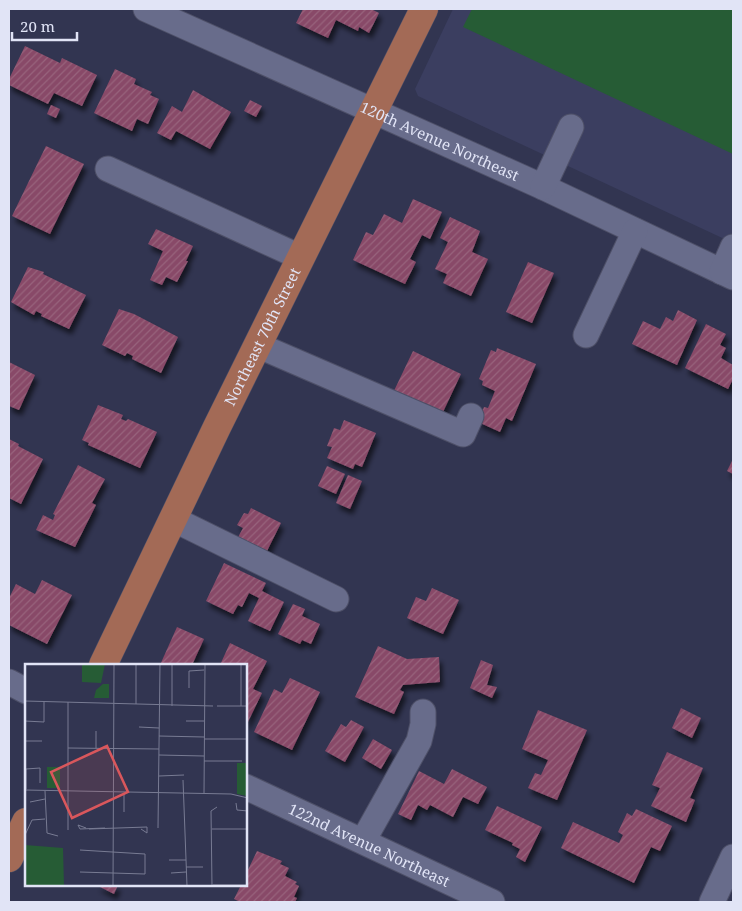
<svg xmlns="http://www.w3.org/2000/svg" width="742" height="911" font-family="'Noto Serif',serif">
	<defs>
		<pattern id="building-hatch" width="6" height="6" patternUnits="userSpaceOnUse" patternTransform="scale(1.25)"><rect width="6" height="6" fill="#884967"/><path d="M-1 1l2-2M0 6l6-6M5 7l2-2" fill="none" stroke="#98637d"/></pattern>
		<filter id="shadow"><feDropShadow dx="3" dy="5.5" stdDeviation="2.5" flood-color="#0009"/></filter>
	</defs>
	<rect width="100%" height="100%" fill="#323551"/>
	<!-- built -->
	<path fill="#3b3e60" d="M453,9H733V243L418,96L415,89Z"/>
	<!-- park -->
	<path fill="#265c35" d="M472,9H733V154L463,27Z"/>
	<!-- building -->
	<g fill="url(#building-hatch)" filter="url(#shadow)">
		<path d="M303,9H371L379,13L369,33L359,27L358,31L336,20L328,38L296,23Z"/>
		<path d="M25,46L60,63L62,58L97,75L82,106L54,93L48,104L9,85V79Z"/>
		<path d="M115,69L136,79L134,84L152,92L150,95L159,99L148,124L137,119L132,131L94,113Z"/>
		<path d="M193,90L231,112L210,149L176,131L171,140L157,133L172,106L182,112Z"/>
		<path d="M250,100L262,106L256,117L244,111Z"/>
		<path d="M51,105L60,109L56,118L47,114Z"/>
		<path d="M46,146L84,164L50,234L12,216Z"/>
		<path d="M413,199L442,212L430,239L422,235L410,259L416,262L405,284L353,260L366,232L373,235L384,214L402,223Z"/>
		<path d="M450,217L480,231L472,252L488,259L471,296L443,283L447,274L435,269L448,242L440,238Z"/>
		<path d="M156,229L193,246L186,261H188L177,282L166,277L162,285L150,280L163,251L148,244Z"/>
		<path d="M528,262L554,273L532,323L506,312Z"/>
		<path d="M28,267L44,272L43,274L86,295L69,329L41,316L42,314L36,311L34,315L11,302Z"/>
		<path d="M119,309L134,314L178,337L161,373L132,359L133,356L127,353L125,356L102,345Z"/>
		<path d="M678,310L697,320L677,365L632,344L643,321L660,329L666,317L673,321Z"/>
		<path d="M706,324L726,334L720,345L726,348L721,358L733,365V379L728,389L685,368Z"/>
		<path d="M497,348L536,364L512,421L506,418L500,432L478,422L484,407L488,408L495,391L482,385L483,381L479,379L491,350L496,352Z"/>
		<path d="M413,351L461,374L443,412L425,403L422,409L392,395Z"/>
		<path d="M9,362L35,375L19,410L9,406Z"/>
		<path d="M98,405L123,415L121,419L126,421L128,419L157,432L140,468L88,445L89,443L82,440Z"/>
		<path d="M344,420L376,433L362,467L355,464L353,469L327,458L332,447L327,446L334,428L340,430Z"/>
		<path d="M9,439L19,444L18,446L43,459L21,504L9,498Z"/>
		<path d="M733,459V474L727,471Z"/>
		<path d="M78,465L105,479L92,503L96,505L75,547L36,530L43,515L53,520L55,515L53,514Z"/>
		<path d="M327,466L345,474L336,494L318,486Z"/>
		<path d="M348,475L362,481L350,509L336,503Z"/>
		<path d="M251,508L281,523L265,555L236,541L243,528L237,525L244,513L248,514Z"/>
		<path d="M224,563L266,583L262,591L284,602L270,631L248,621L259,598L249,593L242,607L238,605L233,614L206,601Z"/>
		<path d="M42,580L72,595L47,644L9,625V598L16,584L35,594Z"/>
		<path d="M432,588L459,600L443,634L407,618L416,597L426,601Z"/>
		<path d="M293,604L305,609L302,616L320,624L311,644L302,640L300,644L278,634Z"/>
		<path d="M177,627L204,639L192,665H160Z"/>
		<path d="M230,643L267,661L253,689L262,693L246,726V665H220Z"/>
		<path d="M378,646L407,659L439,657L440,682L403,685L400,690L404,692L394,714L355,697Z"/>
		<path d="M481,660L493,665L487,685L497,687L492,698L470,688Z"/>
		<path d="M290,678L320,692L292,750L254,732L274,689L282,693Z"/>
		<path d="M681,708L701,718L692,738L672,728Z"/>
		<path d="M538,710L587,730L557,800L528,788L535,773L541,775L548,760L522,749Z"/>
		<path d="M351,720L364,727L345,762L325,751L341,724L346,727Z"/>
		<path d="M373,739L392,750L381,769L362,758Z"/>
		<path d="M667,752L703,768L690,798L695,800L686,822L651,806L660,788L652,785Z"/>
		<path d="M452,769L487,787L478,804L463,797L453,817L430,805L427,810L418,805L411,820L398,814L419,771L444,784Z"/>
		<path d="M497,806L542,827L525,862L516,857L520,849L512,845L513,843L485,830Z"/>
		<path d="M636,809L672,826L660,851L651,847L634,883L561,848L573,822L619,843L623,835L618,832L627,813L632,816Z"/>
		<path d="M257,851L282,861L280,864L289,868L285,876L297,882L295,884L299,886L294,897L297,898L295,902H240L234,899L241,885H246V874Z"/>
		<path d="M96,885H118L114,894Z"/>
	</g>
	<g fill="none" stroke-linecap="round" stroke-linejoin="round">
		<!-- minor casing -->
		<g stroke="#4e5068" stroke-width="27">
			<g id="minor">
				<path id="s1" d="M146,9L543,187L733,277"/>
				<path d="M108,169L300,257"/>
				<path d="M543,187L571,127"/>
				<path d="M722,272L733,247"/>
				<path d="M586,335L635,231"/>
				<path d="M257,345L463,434L471,416"/>
				<path d="M173,519L336,599"/>
				<path d="M9,682L26,691"/>
				<path id="s2" d="M246,787L492,902"/>
				<path d="M363,841L419,741L423,724V712"/>
				<path d="M712,902L733,857"/>
			</g>
		</g>
		<!-- major casing -->
		<g stroke="#4e5068" stroke-width="29">
			<g id="major">
				<path id="s3" d="M103,665L217,427L424,9"/>
				<path d="M9,858L26,822"/>
			</g>
		</g>
		<!-- minor -->
		<use href="#minor" stroke="#686c8b" stroke-width="25"/>
		<!-- major -->
		<use href="#major" stroke="#a36a56" stroke-width="28"/>
	</g>
	<g text-anchor="middle" dominant-baseline="central" stroke-width="5" stroke-linejoin="round" paint-order="stroke">
		<!-- street labels -->
		<g font-size="15" fill="#e1e4f6" stroke="#323551">
			<text stroke="none"><textPath href="#s1" startOffset="322">120th Avenue Northeast</textPath></text>
			<text stroke="none"><textPath href="#s3" startOffset="365">Northeast 70th Street</textPath></text>
			<text stroke="none"><textPath href="#s2" startOffset="136">122nd Avenue Northeast</textPath></text>
		</g>
	</g>
	<!-- overview -->
	<g transform="translate(25 664)">
		<rect width="222" height="222" fill="#323551"/>
		<path d="M57,0H80L76,19L57,18ZM78,20H84V34H69L71,26ZM212,99H222V132L212,130ZM22,103H35V124H22ZM0,181L38,184L39,222H0Z" fill="#265c35"/>
		<path fill="none" stroke="#787b93" stroke-width="1" d="M147,0V42M164,24V7L179,6M0,37L188,42M43,38V166M111,40V0M192,42H223M216,42V0M0,57L19,58V38M161,57H179M114,63L134,64M134,72L179,73M179,75H223M0,77H17M43,84L134,85M71,84V67M134,91L179,92M179,97H217M1,105L15,104V119M1,105V125M134,112L159,111M158,116L162,222M0,126L206,130L223,134M20,127L22,169L33,172M99,129V148M179,130L180,0M5,138L20,135M211,139L212,146L223,147M61,164L53,161L55,165L80,164M133,164L135,0M64,165L122,163V169L116,165M187,165H223M0,171L7,156L20,155M55,186L120,190V210L55,208M144,196H161M161,203H178M146,209L161,208M188,221H223M88,222L89,0M187,222L186,147L192,143"/>
		<path fill="#d9575c" fill-opacity="0.15" stroke="#d9575c" stroke-width="2.5" d="M82,82L103,128L47,154L26,108Z"/>
		<rect width="222" height="222" fill="none" stroke="#e1e4f6" stroke-width="2.5"/>
	</g>
	<!-- border -->
	<rect width="742" height="911" fill="none" stroke="#e1e4f6" stroke-width="20"/>
	<!-- scale -->
	<path d="M12 32v8h65v-8" fill="none" stroke="#e1e4f6" stroke-width="2.5"/>
	<text x="20" y="32" font-size="15" fill="#e1e4f6" stroke="#323551" stroke-width="4" paint-order="stroke">20 m</text>
</svg>
